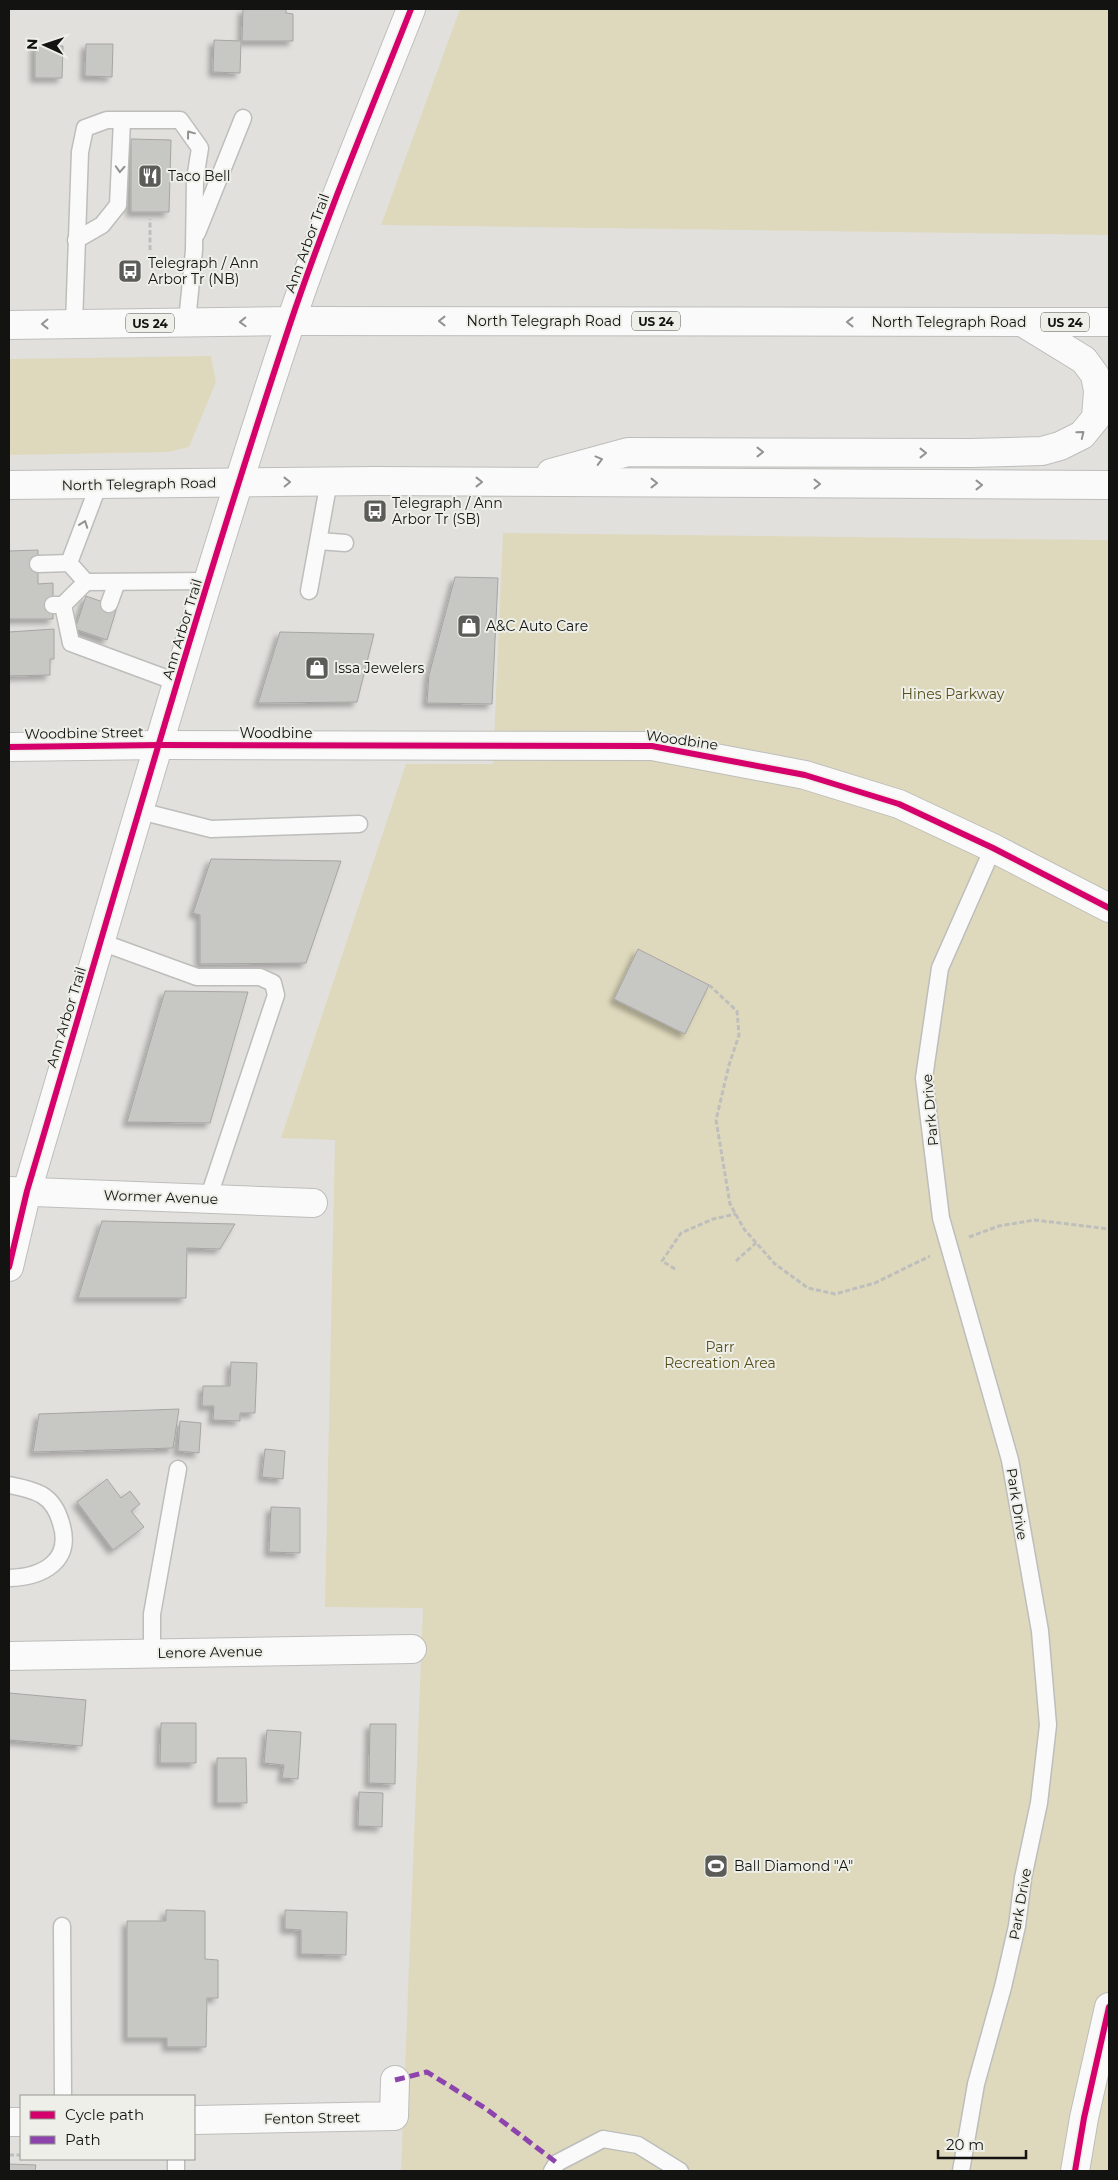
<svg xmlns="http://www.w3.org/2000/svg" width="1118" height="2180" font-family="Montserrat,sans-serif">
	<defs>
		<filter id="shadow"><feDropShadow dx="-4.5" dy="4.5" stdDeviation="2.5" flood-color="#0004"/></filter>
	</defs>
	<rect width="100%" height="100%" fill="#e1e0dd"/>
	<!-- green -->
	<g fill="#ded9bc">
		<path d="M460,9H1109V235L381,225Z"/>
		<path d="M211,356L216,382L189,447L168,452L9,455V359Z"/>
		<path d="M503,533L1109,540V2171H401L423,1608L325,1607L335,1140L281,1138L406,764H493Z"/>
	</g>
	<!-- building -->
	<g fill="#c7c7c4" stroke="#a6a5a3" filter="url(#shadow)">
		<path d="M243,9H286V13L293,14V41H242Z"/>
		<path d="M214,40L241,41L240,73L213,72Z"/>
		<path d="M86,44H113L112,77L85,76Z"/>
		<path d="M35,45L63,46L62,78H35Z"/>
		<path d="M131,139L171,140L169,212H131Z"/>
		<path d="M38,550V584L53,583V619H9V551Z"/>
		<path d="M455,577L498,578L492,704L427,703L429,675Z"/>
		<path d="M86,596L117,607L107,640L75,629Z"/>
		<path d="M54,629V659H50V675L9,676V632Z"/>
		<path d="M280,632L374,634L357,702L258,703Z"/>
		<path d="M211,859L341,861L306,963L200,964V915L193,913Z"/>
		<path d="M638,949L709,985L685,1034L614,999Z"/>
		<path d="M165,991L248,992L210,1123L127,1122Z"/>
		<path d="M102,1221L235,1224L220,1249L187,1248L186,1298H78Z"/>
		<path d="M231,1362L257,1363L255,1413H240V1421L213,1420L214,1406H202L203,1386H230Z"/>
		<path d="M179,1409L173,1448L33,1452L39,1414Z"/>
		<path d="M180,1421L201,1423L199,1453L178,1451Z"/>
		<path d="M265,1449L285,1451L283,1479L262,1477Z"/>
		<path d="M107,1479L121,1498L130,1491L140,1504L131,1511L144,1527L113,1550L77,1502Z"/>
		<path d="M271,1507L300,1508V1553L269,1552Z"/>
		<path d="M9,1693L86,1700L82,1746L9,1740Z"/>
		<path d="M161,1723H196V1763H160Z"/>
		<path d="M370,1724H396L395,1784L369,1783Z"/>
		<path d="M267,1730L301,1732L298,1779L282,1778L284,1765L264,1763Z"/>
		<path d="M217,1758H246L247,1803H217Z"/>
		<path d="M359,1792L383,1793L382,1827L358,1826Z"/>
		<path d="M166,1910L205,1911V1959L218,1960V1998H207L206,2047H167V2038H127V1921H166Z"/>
		<path d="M285,1910L347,1912L346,1955L301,1954V1930L285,1929Z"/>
		<path d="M9,2164L36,2165L35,2171H9Z"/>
	</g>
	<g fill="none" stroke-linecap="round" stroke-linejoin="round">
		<!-- service casing -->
		<g stroke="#bdbdbb" stroke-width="19">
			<g id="service">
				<path d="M197,233L243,118"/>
				<path d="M76,240L102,225L118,205L122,121"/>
				<path d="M74,324L80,152L85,128L107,120H180L200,148L195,179L194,250L187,322"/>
				<path d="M319,541L345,543"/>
				<path d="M69,563L99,484"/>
				<path d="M38,564L69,563L86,582"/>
				<path d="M309,591L329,481"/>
				<path d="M109,604L117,582"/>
				<path d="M53,605H63L71,643L179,683"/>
				<path d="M63,605L86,582L209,581"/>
				<path d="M140,811L211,829L359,824"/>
				<path d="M101,942L197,977H260L273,983L276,995L208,1199"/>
				<path d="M9,1485C20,1487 31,1489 42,1495C52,1501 58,1512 61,1523C73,1561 43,1577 9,1578"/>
				<path d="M152,1653V1614L178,1469"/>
				<path d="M62,1926L63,2096"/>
				<path d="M176,2171V2159"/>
				<path d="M552,2171L557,2163L603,2139L638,2145L680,2171"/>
				<path d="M961,2171L976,2084L1003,1987L1017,1926L1023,1878L1039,1803L1048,1725L1040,1631L1010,1460L941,1218L924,1078L940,968L993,848"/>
			</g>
		</g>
		<!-- minor casing -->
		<g stroke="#bdbdbb" stroke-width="30">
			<g id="minor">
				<path d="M9,747L160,745L652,746L805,775L899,804L993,848L1109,908"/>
				<path d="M9,1191L313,1203"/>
				<path d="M9,1656L412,1649"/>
				<path d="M194,2120L394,2116L395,2080"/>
				<path d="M9,2122H21"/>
			</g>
		</g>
		<!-- tertiary casing -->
		<g stroke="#bdbdbb" stroke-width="30">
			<g id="tertiary">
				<path d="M9,1267L27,1191C113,902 195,610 290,324C326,217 370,113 411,9"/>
				<path d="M1075,2171L1084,2118L1109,2007"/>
			</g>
		</g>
		<!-- primary casing -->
		<g stroke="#bdbdbb" stroke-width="30">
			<g id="primary">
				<path d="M9,325L292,321L1109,322"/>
				<path d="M551,473L628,452L971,453L1042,451L1060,446L1082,435L1096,418L1098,391L1095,375L1084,360L1022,322"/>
				<path d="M9,485L375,481L1109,485"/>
			</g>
		</g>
		<!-- path -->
		<g stroke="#bebebd" stroke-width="3" stroke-dasharray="5 2.5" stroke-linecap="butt">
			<path d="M150,250V219"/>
			<path d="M709,985L737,1011L739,1035L729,1065L716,1120L730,1204L744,1229L775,1264L808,1288L835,1294L875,1283L930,1256"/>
			<path d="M969,1237L999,1226L1035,1220L1109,1229"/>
			<path d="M736,1261L756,1243"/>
			<path d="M675,1269L662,1261L681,1233L713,1219L736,1214"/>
			<path d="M9,2155H21"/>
		</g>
		<!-- service -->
		<use href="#service" stroke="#fafafa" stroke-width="16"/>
		<!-- minor -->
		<use href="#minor" stroke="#fafafa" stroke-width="28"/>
		<!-- tertiary -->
		<use href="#tertiary" stroke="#fafafa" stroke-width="28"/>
		<!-- primary -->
		<use href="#primary" stroke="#fafafa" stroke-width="28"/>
		<!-- quiet -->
		<path stroke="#8e44ad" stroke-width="5" stroke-dasharray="10 5" stroke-linecap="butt" d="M395,2080L427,2072L485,2108L557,2163"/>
		<!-- cycleway casing -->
		<g stroke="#efefe9" stroke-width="9">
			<g id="cycleway">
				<path d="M9,747L160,745L652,746L805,775L899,804L993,848L1109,908"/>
				<path d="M9,1267L27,1191C113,902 195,610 290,324C326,217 370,113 411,9"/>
				<path d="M1075,2171L1084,2118L1109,2007"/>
			</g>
		</g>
		<!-- cycleway -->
		<use href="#cycleway" stroke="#d6006c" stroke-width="6"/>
	</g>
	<!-- one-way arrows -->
	<defs><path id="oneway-chevron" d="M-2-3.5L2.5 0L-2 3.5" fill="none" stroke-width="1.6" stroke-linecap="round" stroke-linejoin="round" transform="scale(1.25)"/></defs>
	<g stroke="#929291">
		<use href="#oneway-chevron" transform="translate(190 134) rotate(-127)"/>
		<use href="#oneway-chevron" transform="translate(120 169) rotate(93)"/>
		<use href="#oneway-chevron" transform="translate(442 321) rotate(-180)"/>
		<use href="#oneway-chevron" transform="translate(243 322) rotate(178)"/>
		<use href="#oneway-chevron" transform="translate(850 322) rotate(-180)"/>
		<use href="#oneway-chevron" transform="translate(45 324) rotate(179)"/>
		<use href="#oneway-chevron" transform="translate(1081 434) rotate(-39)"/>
		<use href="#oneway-chevron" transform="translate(760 452)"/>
		<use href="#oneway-chevron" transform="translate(923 453)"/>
		<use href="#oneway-chevron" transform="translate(599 460) rotate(-15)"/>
		<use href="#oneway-chevron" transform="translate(287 482) rotate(-1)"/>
		<use href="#oneway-chevron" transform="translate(479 482)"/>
		<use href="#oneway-chevron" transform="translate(654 483)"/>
		<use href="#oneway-chevron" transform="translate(817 484)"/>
		<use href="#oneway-chevron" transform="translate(979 485)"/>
		<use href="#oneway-chevron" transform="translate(84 524) rotate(-70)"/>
	</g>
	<!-- icons -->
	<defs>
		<g id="restaurant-square" transform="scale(1.25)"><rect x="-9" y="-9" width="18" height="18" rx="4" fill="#5b5b58" stroke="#efefe9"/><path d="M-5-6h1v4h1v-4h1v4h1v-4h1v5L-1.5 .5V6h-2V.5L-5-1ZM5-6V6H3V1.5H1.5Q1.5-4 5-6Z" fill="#fff"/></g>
		<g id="bus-square" transform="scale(1.25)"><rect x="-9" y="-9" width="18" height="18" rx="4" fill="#5b5b58" stroke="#efefe9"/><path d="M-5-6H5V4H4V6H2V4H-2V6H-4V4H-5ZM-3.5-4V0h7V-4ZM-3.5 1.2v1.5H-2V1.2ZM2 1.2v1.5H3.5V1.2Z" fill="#fff"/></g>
		<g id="shop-square" transform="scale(1.25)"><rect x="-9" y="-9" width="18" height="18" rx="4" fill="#5b5b58" stroke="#efefe9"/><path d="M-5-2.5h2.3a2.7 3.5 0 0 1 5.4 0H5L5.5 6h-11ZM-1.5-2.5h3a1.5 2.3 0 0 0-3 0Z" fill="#fff"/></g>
		<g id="stadium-square" transform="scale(1.25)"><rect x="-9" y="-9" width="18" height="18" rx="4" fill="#5b5b58" stroke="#efefe9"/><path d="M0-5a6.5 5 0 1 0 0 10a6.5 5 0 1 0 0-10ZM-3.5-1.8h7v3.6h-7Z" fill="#fff"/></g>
	</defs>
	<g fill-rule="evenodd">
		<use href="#restaurant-square" x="150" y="176"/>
		<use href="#bus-square" x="130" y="271"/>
		<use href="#bus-square" x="375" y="511"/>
		<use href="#shop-square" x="469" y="626"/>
		<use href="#shop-square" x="317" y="668"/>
		<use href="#stadium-square" x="716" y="1866"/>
	</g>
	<g text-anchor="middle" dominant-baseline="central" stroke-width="4" stroke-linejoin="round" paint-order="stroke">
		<!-- shield labels -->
		<g fill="#efefe9" stroke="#555552" stroke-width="1">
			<rect x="632" y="311.5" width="48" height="19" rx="4"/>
			<rect x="1041" y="312.5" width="48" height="19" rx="4"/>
			<rect x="126" y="313.5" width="48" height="19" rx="4"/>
		</g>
		<g font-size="12" font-weight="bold" fill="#131311">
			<text x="656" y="321">US 24</text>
			<text x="1065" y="322">US 24</text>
			<text x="150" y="323">US 24</text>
		</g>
		<!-- poi labels -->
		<g font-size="14" fill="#131311" stroke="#efefe9" text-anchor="start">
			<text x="168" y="176">Taco Bell</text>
			<text x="148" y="263">Telegraph / Ann<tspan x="148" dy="16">Arbor Tr (NB)</tspan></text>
			<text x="392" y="503">Telegraph / Ann<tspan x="392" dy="16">Arbor Tr (SB)</tspan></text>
			<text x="486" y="626">A&amp;C Auto Care</text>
			<text x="334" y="668">Issa Jewelers</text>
			<text x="734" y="1866">Ball Diamond "A"</text>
		</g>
		<!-- street labels -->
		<g font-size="14" fill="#131311" stroke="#efefe9">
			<text transform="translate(307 243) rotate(-70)">Ann Arbor Trail</text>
			<text x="544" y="321">North Telegraph Road</text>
			<text x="949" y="322">North Telegraph Road</text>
			<text transform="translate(139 484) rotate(-1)">North Telegraph Road</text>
			<text transform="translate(182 629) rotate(-73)">Ann Arbor Trail</text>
			<text transform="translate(84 733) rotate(-1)">Woodbine Street</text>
			<text x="276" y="733">Woodbine</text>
			<text transform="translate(682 740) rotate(8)">Woodbine</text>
			<text transform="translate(66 1017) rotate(-73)">Ann Arbor Trail</text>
			<text transform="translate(930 1110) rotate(-95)">Park Drive</text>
			<text transform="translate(161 1197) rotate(2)">Wormer Avenue</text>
			<text transform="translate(1017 1504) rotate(81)">Park Drive</text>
			<text transform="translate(210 1652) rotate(-1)">Lenore Avenue</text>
			<text transform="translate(1020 1904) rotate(-80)">Park Drive</text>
			<text transform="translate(312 2118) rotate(-1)">Fenton Street</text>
		</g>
		<!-- park labels -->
		<g font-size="14" fill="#564e1a" stroke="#efefe9">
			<text x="953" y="694">Hines Parkway</text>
			<text x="720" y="1347">Parr<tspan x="720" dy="16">Recreation Area</tspan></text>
		</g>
	</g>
	<!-- border -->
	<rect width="1118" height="2180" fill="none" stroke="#131311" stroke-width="20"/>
	<!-- legend -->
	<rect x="20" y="2095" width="175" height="65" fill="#efefe9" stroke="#979793"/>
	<rect x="30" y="2111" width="25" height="8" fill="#d6006c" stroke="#979793"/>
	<text x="65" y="2120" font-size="15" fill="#131311">Cycle path</text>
	<rect x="30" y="2136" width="25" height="8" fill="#8e44ad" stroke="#979793"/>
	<text x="65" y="2145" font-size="15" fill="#131311">Path</text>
	<!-- north arrow -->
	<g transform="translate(45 45) rotate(273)" stroke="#efefe9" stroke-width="4" paint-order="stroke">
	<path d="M0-4L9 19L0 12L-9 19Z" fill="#131311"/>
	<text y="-8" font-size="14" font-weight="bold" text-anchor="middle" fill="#131311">N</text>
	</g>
	<!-- scale -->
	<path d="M938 2150v8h88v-8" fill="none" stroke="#131311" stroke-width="2.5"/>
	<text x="946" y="2150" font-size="15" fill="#131311" stroke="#efefe9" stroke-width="4" paint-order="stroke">20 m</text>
</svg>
